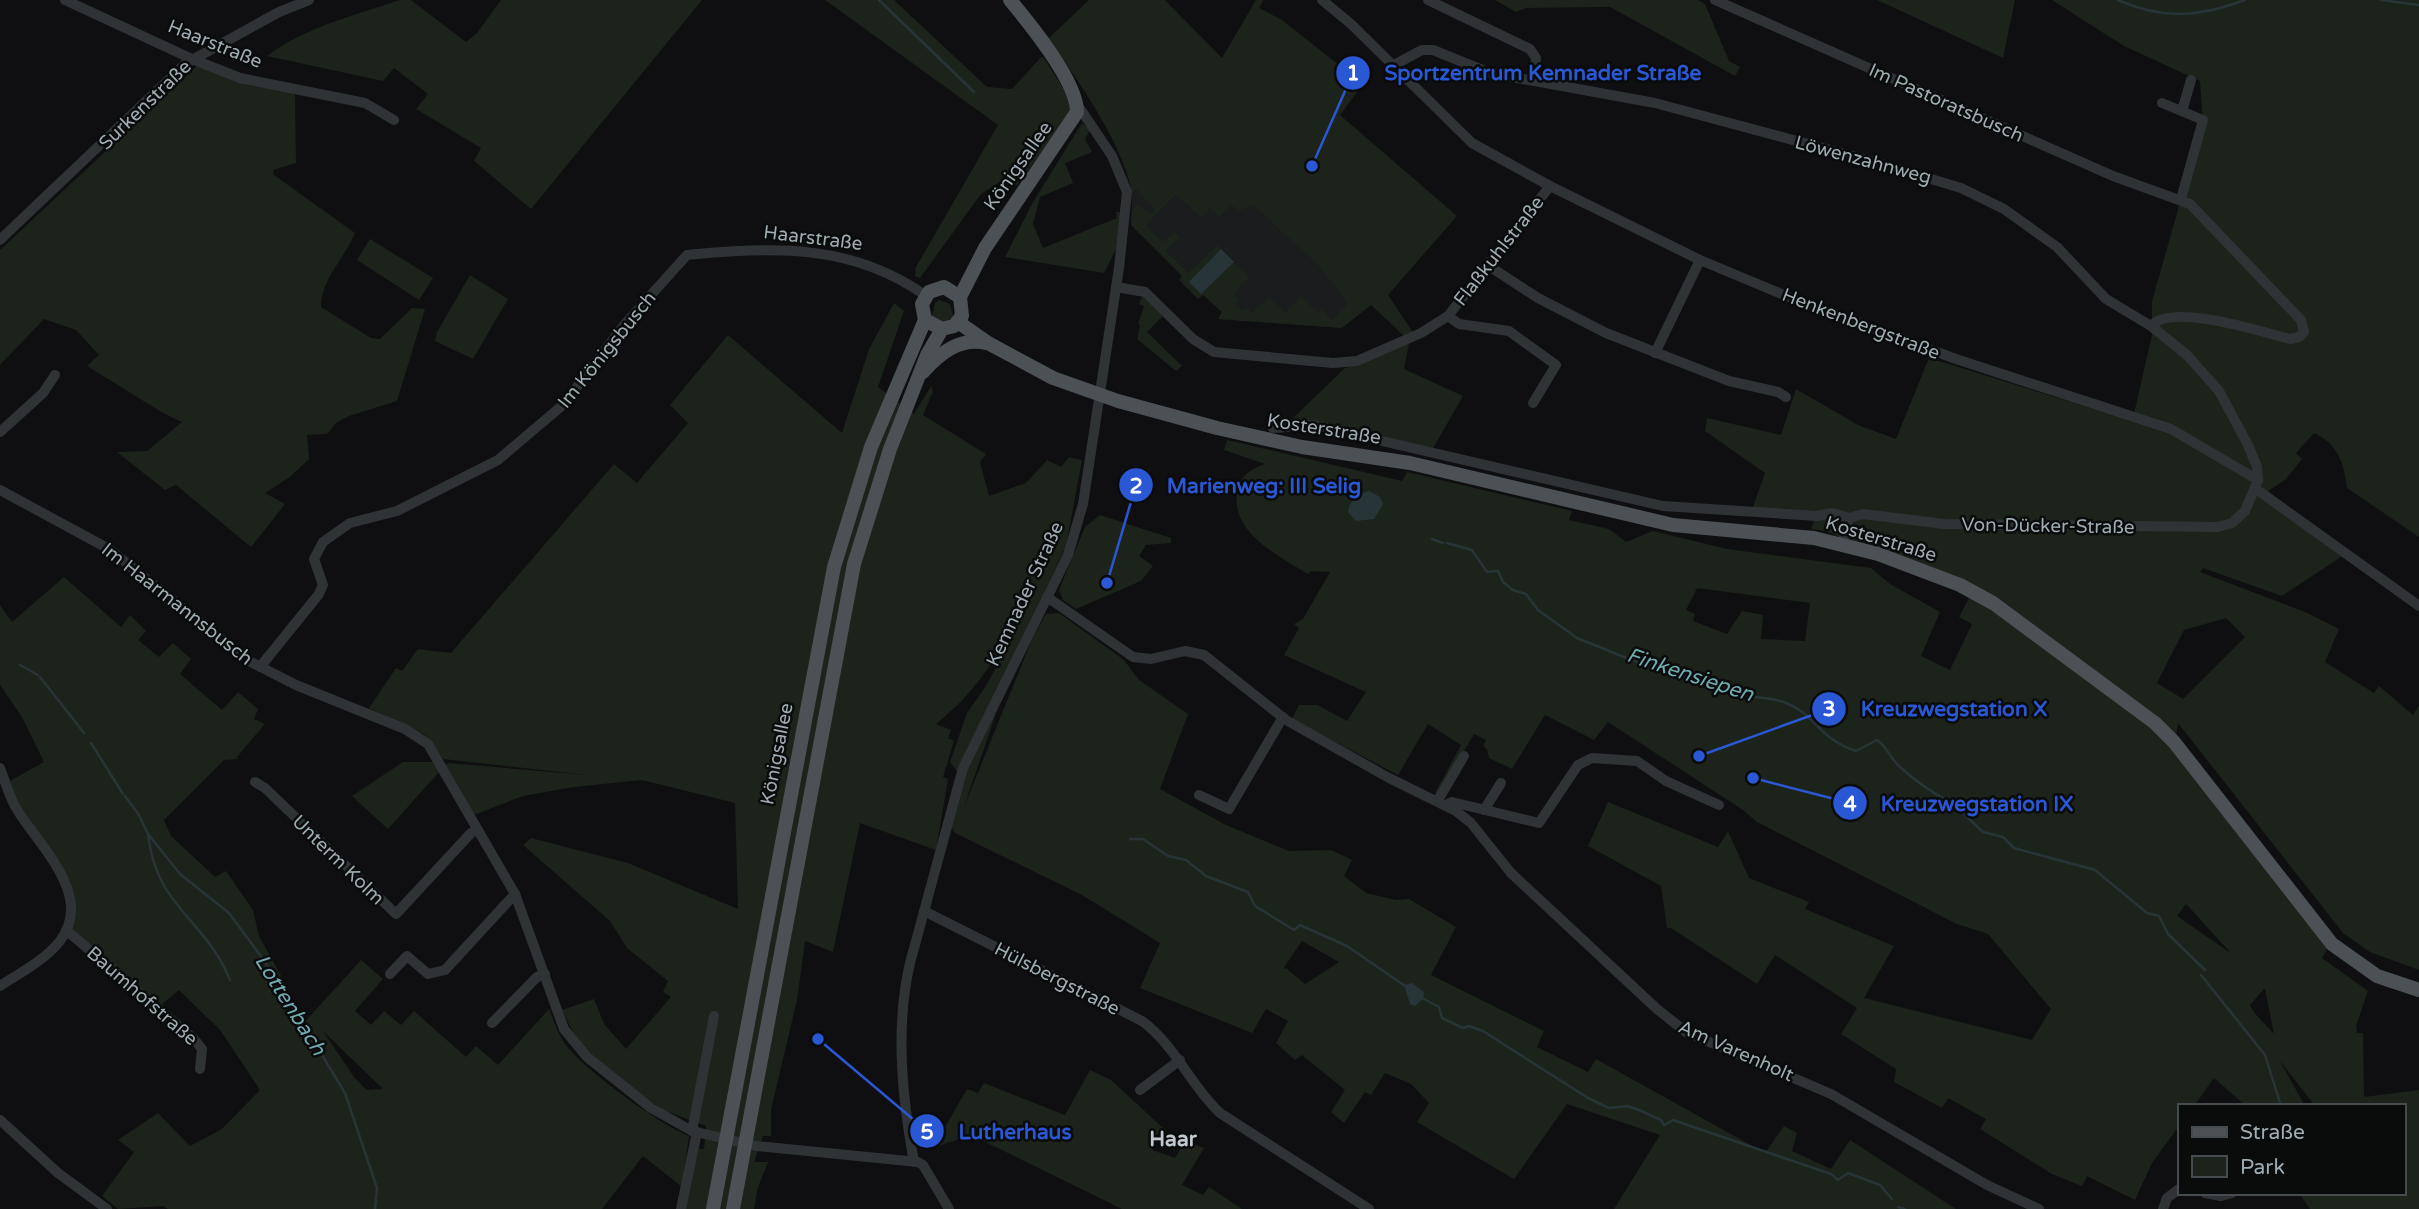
<svg xmlns="http://www.w3.org/2000/svg" width="2419" height="1209" font-family="'Varela Round',sans-serif">
	<rect width="100%" height="100%" fill="#0f0f11"/>
	<!-- built -->
	<path fill="#1a1c1e" d="M1184,128L1366,301L1341,328L1218,319L1222,312L1131,225L1132,193Z"/>
	<!-- green -->
	<g fill="#1c231b" fill-rule="evenodd">
		<path d="M400,0H411L466,42L477,33L501,0H702L531,209L474,161L481,148L416,109L428,94L394,68L383,81L267,56C305,27 356,15 400,0Z"/>
		<path d="M825,0H894L987,87L1012,89L1041,57L1044,58L1075,107L1017,185L1000,182L981,194L920,278L915,276L916,267L998,125Z"/>
		<path d="M1089,0H1165L1222,58L1256,0H1263L1259,8L1282,20L1363,84L1340,115L1457,216L1388,295L1414,334L1405,337L1371,305L1342,328L1218,319L1222,312L1203,295L1198,299L1179,280L1182,276L1131,225L1133,208L1138,204L1151,214L1155,210L1136,189L1132,193C1123,143 1077,80 1049,38ZM1176,194L1201,218L1210,208L1219,217L1231,205L1239,211L1253,205L1317,264L1348,303L1332,320L1322,309L1318,313L1301,296L1285,313L1269,297L1252,313L1246,307L1242,311L1235,305L1239,300L1233,294L1250,277L1234,262L1201,293L1211,259L1221,249L1217,245L1188,273L1166,251L1180,237L1175,232L1163,242L1146,225Z"/>
		<path d="M1495,0H1698L1705,4L1729,61L1740,67L1735,76L1610,7L1526,8L1516,12Z"/>
		<path d="M1877,0H2015L2003,58Z"/>
		<path d="M2052,0H2419V537L2347,488C2344,463 2338,444 2314,433L2296,453L2302,459L2286,479L2261,496L2344,555L2282,596L2203,568L2200,572L2305,612L2339,629L2325,662L2374,693L2379,686L2413,715L2419,706V970L2370,952L2343,933L2178,723L2174,750L2328,947L2322,958L2368,991L2356,1026L2357,1033H2363L2364,1097L2419,1090V1209H2310L2299,1193H2403V1106H2315L2280,1061L2305,1106H2246L2214,1078L2194,1106H2179V1126L2152,1163L2135,1200L2087,1176L2082,1186L2052,1174L1980,1129L1986,1119L1948,1098L1942,1108L1894,1082L1896,1069L1841,1034L1857,1008L1775,955L1757,984L1671,928H1667L1661,886L1588,846L1608,802L1718,847L1728,831L1749,878L1809,902L1805,909L1894,946L1864,998L2032,1040L2051,1009L1988,934L1957,924L1757,822L1743,810L1608,722L1594,740L1545,715L1512,769L1489,758L1487,749L1483,746L1486,740L1474,734L1438,795L1435,793L1461,745L1428,724L1398,775L1292,719L1299,705H1317L1347,721L1366,692L1284,655L1299,628L1294,624L1303,619L1330,572L1311,571L1308,574C1279,556 1231,533 1237,493C1239,476 1251,469 1265,464L1224,450L1227,440L1402,481L1407,472L1572,511L1569,520L1609,529L1626,542L1653,531L1727,549L1871,568L1890,584L1940,612L1921,656L1950,670L1972,624L1959,617L1970,596L1826,531L1811,529L1816,515L1753,507L1765,473L1705,431L1707,418L1781,435L1796,389L1858,425L1896,439L1929,358L2116,416L2133,418L2152,335V301L2203,122L2200,81L2124,46ZM1697,588L1810,603L1805,641L1761,639L1763,615L1742,611L1727,634L1693,621L1695,614L1686,610ZM2226,618L2245,637L2183,699L2157,683L2184,630ZM2186,904L2229,951V952L2177,916ZM2264,989H2265L2274,1034C2266,1024 2255,1016 2250,1005Z"/>
		<path d="M199,64L295,94L296,163L273,170L274,175L355,233C345,258 321,279 321,307L371,338L380,339L412,308L425,309L397,401L349,416L336,423L327,434L307,435L309,459L290,477L265,493L285,504L251,547L176,485L165,490L117,452L147,451L182,422L163,413L87,366L99,355L76,330L44,319L0,365V250Z"/>
		<path d="M1082,123L1090,130L1085,139L1092,152L1065,163L1073,183L1040,197L1033,224L1043,248L1117,218L1116,212H1119L1122,214L1117,247L1104,273L1005,257L1033,202Z"/>
		<path d="M370,239L433,278L419,300L357,260Z"/>
		<path d="M470,275L508,299L473,359L435,341L437,332Z"/>
		<path d="M1142,296L1163,316L1147,332L1182,366L1176,371L1137,339L1140,325L1138,324L1144,306L1139,304Z"/>
		<path d="M939,300L950,304L954,320L944,324L931,319L935,303Z"/>
		<path d="M894,303L904,311L878,387L914,414L931,386L933,391L923,415L986,454L980,462L989,496L1026,483L1047,460L1061,467L1069,457L1082,460L1066,546L1021,640L964,807L1033,637L1046,614L1059,613L1124,660L1139,680L1188,714L1160,789L1226,825L1289,851L1331,850L1352,860L1344,876L1366,893L1396,900L1409,899L1456,927L1431,975L1544,1031L1537,1047L1588,1072L1596,1059L1765,1153L1784,1126L1797,1133L1792,1151L1831,1169L1850,1140L1956,1209H1614L1660,1135L1567,1104L1514,1179L1417,1122L1429,1103L1411,1084L1385,1073L1371,1095L1365,1092L1344,1123L1331,1112L1345,1090L1302,1055L1295,1060L1276,1043L1288,1021L1266,1009L1252,1033L1140,988L1160,943L1082,895L955,833L951,826L963,779L950,762L967,713L986,686L1014,634L1011,632C988,670 971,696 936,724L951,730L948,738L954,741L943,777L948,779L936,850L860,823L833,952L805,941L797,1000L771,1110V1136H763L754,1162H768L758,1187L754,1209H683L696,1149H704L706,1126L663,1110L608,1070L577,1040L562,1010L594,999L604,1024L626,1049L671,997L663,992L668,981L627,948L610,921L523,845L531,838L628,863L738,909L735,803L642,780L574,787L523,796L474,815L446,765L448,763L587,775L443,759L425,735L369,708L396,668L402,671L418,649L451,653L614,464L637,483L688,423L670,405L728,335L842,433L869,349ZM1302,941L1339,962L1305,984L1286,968L1283,969Z"/>
		<path d="M1409,343L1404,369L1463,396L1432,450L1290,421L1345,368Z"/>
		<path d="M1100,515L1171,538V543L1146,545L1139,556L1153,566L1141,581L1076,609L1063,600L1059,590L1085,527Z"/>
		<path d="M64,577L121,627L130,615L146,631L138,640L159,657L173,643L191,659L180,674L222,710L238,692L258,709L254,719L265,724L237,757L238,759L224,760L164,820L171,836L215,877L226,871L253,910L259,936L285,983L278,990L269,983L301,1026L361,960L383,979L355,1011L371,1025L384,1011L401,1025L414,1011L466,1057L476,1046L498,1065L549,1009C554,1021 558,1034 565,1044C586,1071 657,1123 689,1136L682,1187L643,1156L602,1209H168L163,1206L118,1209L102,1196L134,1152L118,1140L158,1113L190,1146L222,1129L260,1090L220,1030L179,990L160,1006L72,930L73,896L17,806L8,782L44,762L22,717L0,685V605L12,622ZM323,1031L382,1088V1089L367,1090L354,1077Z"/>
		<path d="M403,762H433L439,772L388,829L352,796Z"/>
		<path d="M1090,1070L1111,1080L1164,1129L1152,1150L1175,1158L1185,1141L1204,1148L1182,1185L1203,1195L1209,1187L1242,1209H1122L971,1135L933,1148L967,1089L978,1093L984,1083L1065,1115Z"/>
	</g>
	<!-- water -->
	<g fill="#273538">
		<path d="M1221,249L1234,262L1201,294L1189,282Z"/>
		<path d="M1369,491L1380,497L1383,504L1374,519L1356,521L1348,512C1349,501 1359,493 1369,491Z"/>
		<path d="M1412,983L1424,992L1423,999L1415,1006L1410,1004L1404,985Z"/>
	</g>
	<g fill="none" stroke-linecap="round" stroke-linejoin="round">
		<!-- stream -->
		<g stroke="#273538" stroke-width="2.5">
			<path d="M879,0L974,92"/>
			<path d="M2118,0C2163,20 2199,17 2245,0"/>
			<path d="M2381,0L2419,5"/>
			<path d="M1432,539L1443,543"/>
			<path d="M1447,543L1472,550L1487,572L1498,571L1503,582L1513,590L1526,594L1538,610L1577,638L1629,659L1718,686C1739,701 1764,694 1786,703C1817,715 1817,738 1856,751L1877,740C1887,747 1889,756 1898,765C1912,779 1942,800 1961,807L1965,815L1983,832L2003,837L2014,848L2095,870L2147,913L2159,916L2168,934L2205,970"/>
			<path d="M20,665L38,675"/>
			<path d="M40,677L84,733"/>
			<path d="M91,743L123,794"/>
			<path d="M125,796L139,815L148,834L180,874L229,913L268,966L345,1093L377,1188L375,1209"/>
			<path d="M148,834C156,908 205,918 230,980"/>
			<path d="M1130,839H1143L1168,856L1186,860L1206,876L1248,892L1255,906L1294,930L1300,925L1347,946L1405,986"/>
			<path d="M2201,975L2265,1055L2281,1106"/>
			<path d="M1422,998L1439,1007L1442,1018L1463,1028L1469,1026L1483,1031L1588,1098L1609,1108L1627,1106L1639,1110L1661,1120L1664,1125L1673,1120L1831,1174L1838,1180L1848,1173L1880,1185L1892,1199"/>
			<path d="M1898,1207L1905,1209"/>
		</g>
		<!-- minor -->
		<g stroke="#303336" stroke-width="10">
			<path d="M65,0L192,59L240,78L365,103L394,120"/>
			<path d="M1322,0L1351,24L1472,143L1550,186L1700,260L1796,300L1956,359L2171,429L2258,480"/>
			<path d="M1428,0L1530,49L1536,58L1534,81"/>
			<path d="M1715,0L2113,176L2190,204L2301,320L2304,332L2299,337L2290,339C2262,332 2171,302 2151,326"/>
			<path d="M1394,65L1422,50H1433L1490,73L1655,103L1875,162L1961,188L2004,209L2057,247L2106,299L2151,326L2187,355L2219,391L2248,445L2257,467L2258,480L2245,511L2232,523L2218,527L1944,524L1863,514L1849,518L1842,545"/>
			<path d="M2162,103L2203,120L2181,199"/>
			<path d="M2182,111L2191,80"/>
			<path d="M0,240L185,64L279,12L309,0"/>
			<path d="M1489,266L1538,298L1606,333L1729,381L1778,392L1786,397"/>
			<path d="M1116,287L1145,292L1193,339L1214,352L1333,363L1357,361L1421,333L1448,316L1550,186"/>
			<path d="M1448,316L1459,324L1509,331L1556,365L1533,403"/>
			<path d="M1655,353L1700,260"/>
			<path d="M1273,428L1313,425L1663,506L1817,516L1832,513L1849,518"/>
			<path d="M0,432L43,393L55,375"/>
			<path d="M2256,489L2419,606"/>
			<path d="M0,490L109,549L249,661L296,685L405,729L428,744L515,894L564,1029L587,1057L651,1108L692,1131L756,1146L918,1162L923,1165L949,1209"/>
			<path d="M1047,597L1133,657L1151,659L1185,651L1204,655L1286,720L1389,778L1456,811L1471,823L1511,873L1657,1009L1686,1032L1831,1094L1987,1185L2039,1209"/>
			<path d="M260,667L319,594L323,585L314,559L323,542L350,523L397,511L498,460L564,404L624,325L687,255C773,247 852,243 926,296"/>
			<path d="M0,768C5,781 9,796 16,808C38,845 95,895 60,941C45,960 20,973 0,986"/>
			<path d="M255,782L265,788L396,914L471,833L478,830"/>
			<path d="M1199,795L1229,809L1283,717"/>
			<path d="M1438,800L1464,756"/>
			<path d="M1448,804L1452,802L1539,823L1578,765L1592,758L1637,761L1666,781L1719,805"/>
			<path d="M1484,810L1501,783"/>
			<path d="M924,911L1142,1021C1176,1046 1190,1085 1220,1113L1369,1209"/>
			<path d="M66,930L194,1039L202,1049L200,1069"/>
			<path d="M390,974L407,956L428,974L445,970L515,894"/>
			<path d="M492,1023L537,977L545,974"/>
			<path d="M1140,1090L1180,1060"/>
			<path d="M0,1120L58,1173L107,1209"/>
			<path d="M692,1131L714,1016"/>
			<path d="M914,1162C902,1097 895,1027 910,963L963,768L1068,555L1083,504L1119,268L1127,192L1112,156L1077,104"/>
			<path d="M2205,1193L2221,1196L2232,1193"/>
			<path d="M681,1209L697,1132"/>
			<path d="M2163,1209L2167,1198L2179,1189"/>
		</g>
		<!-- major -->
		<g stroke="#4b5155" stroke-width="14">
			<path d="M960,297L985,248L1077,112C1077,81 1030,24 1010,0"/>
			<path d="M958,322L988,343L1053,378L1118,401L1217,428L1302,447L1410,463L1673,525L1814,538L1878,554L1960,585L1993,603L2155,723L2174,742L2332,944L2377,976L2419,990"/>
			<path d="M923,372C940,353 960,337 986,343"/>
			<path d="M713,1209L834,567L871,447L925,320"/>
			<path d="M733,1209L854,564L890,449L927,355L942,329L954,326L962,316L960,297L944,287L929,292L922,304L925,320L942,329"/>
		</g>
	</g>
	<g text-anchor="middle" dominant-baseline="central" stroke-width="5" stroke-linejoin="round" paint-order="stroke">
		<!-- street labels -->
		<g font-size="19" fill="#9eacb3" stroke="#0a0b0b">
			<text transform="translate(215 44) rotate(22)">Haarstraße</text>
			<text transform="translate(1946 103) rotate(24)">Im Pastoratsbusch</text>
			<text transform="translate(145 105) rotate(-44)">Surkenstraße</text>
			<text transform="translate(1863 160) rotate(15)">Löwenzahnweg</text>
			<text transform="translate(1018 166) rotate(-55)">Königsallee</text>
			<text transform="translate(813 238) rotate(7)">Haarstraße</text>
			<text transform="translate(1499 251) rotate(-52)">Flaßkuhlstraße</text>
			<text transform="translate(1861 324) rotate(21)">Henkenbergstraße</text>
			<text transform="translate(607 350) rotate(-51)">Im Königsbusch</text>
			<text transform="translate(1324 429) rotate(9)">Kosterstraße</text>
			<text transform="translate(2048 526) rotate(1)">Von-Dücker-Straße</text>
			<text transform="translate(1881 539) rotate(17)">Kosterstraße</text>
			<text transform="translate(1025 594) rotate(-65)">Kemnader Straße</text>
			<text transform="translate(177 604) rotate(38)">Im Haarmannsbusch</text>
			<text transform="translate(777 754) rotate(-79)">Königsallee</text>
			<text transform="translate(338 860) rotate(44)">Unterm Kolm</text>
			<text transform="translate(1057 979) rotate(27)">Hülsbergstraße</text>
			<text transform="translate(142 996) rotate(41)">Baumhofstraße</text>
			<text transform="translate(1736 1051) rotate(24)">Am Varenholt</text>
		</g>
		<!-- water labels -->
		<g font-size="21" font-style="italic" fill="#71abb3" stroke="#0a0b0b">
			<text transform="translate(1690 675) rotate(18)">Finkensiepen</text>
			<text transform="translate(290 1005) rotate(58)">Lottenbach</text>
		</g>
		<!-- neighbourhood labels -->
		<g font-size="21" font-weight="bold" fill="#c0c9cf" stroke="#0a0b0b">
			<text x="1173" y="1139">Haar</text>
		</g>
	</g>
	<!-- callouts -->
	<path fill="none" stroke="#2a57d4" stroke-width="2.5" d="M1312 166L1353 73M1107 583L1136 485M1699 756L1829 709M1753 778L1850 803M818 1039L927 1131"/>
	<g fill="#2a57d4" stroke="#0a0b0b" stroke-width="2.5">
		<circle cx="1312" cy="166" r="7"/>
		<circle cx="1107" cy="583" r="7"/>
		<circle cx="1699" cy="756" r="7"/>
		<circle cx="1753" cy="778" r="7"/>
		<circle cx="818" cy="1039" r="7"/>
		<circle cx="1353" cy="73" r="18"/>
		<circle cx="1136" cy="485" r="18"/>
		<circle cx="1829" cy="709" r="18"/>
		<circle cx="1850" cy="803" r="18"/>
		<circle cx="927" cy="1131" r="18"/>
	</g>
	<g font-size="21" text-anchor="middle" font-weight="bold" fill="#fff">
		<text x="1353" y="80">1</text>
		<text x="1136" y="493">2</text>
		<text x="1829" y="716">3</text>
		<text x="1850" y="811">4</text>
		<text x="927" y="1139">5</text>
	</g>
	<g font-size="21" text-anchor="middle" font-weight="bold" fill="#2a57d4" stroke="#0a0b0b" stroke-width="5" stroke-linejoin="round" paint-order="stroke">
		<text x="1543" y="80">Sportzentrum Kemnader Straße</text>
		<text x="1264" y="493">Marienweg: III Selig</text>
		<text x="1954" y="716">Kreuzwegstation X</text>
		<text x="1977" y="811">Kreuzwegstation IX</text>
		<text x="1015" y="1139">Lutherhaus</text>
	</g>
	<!-- legend -->
	<rect x="2178" y="1104" width="228" height="91" fill="#0a0b0b" stroke="#454b4e" stroke-width="2"/>
	<rect x="2192" y="1127" width="35" height="10" fill="#4b5155" stroke="#454b4e" stroke-width="2"/>
	<text x="2240" y="1139" font-size="21" fill="#9eacb3">Straße</text>
	<rect x="2192" y="1156" width="35" height="21" fill="#1c231b" stroke="#454b4e" stroke-width="2"/>
	<text x="2240" y="1174" font-size="21" fill="#9eacb3">Park</text>
</svg>
